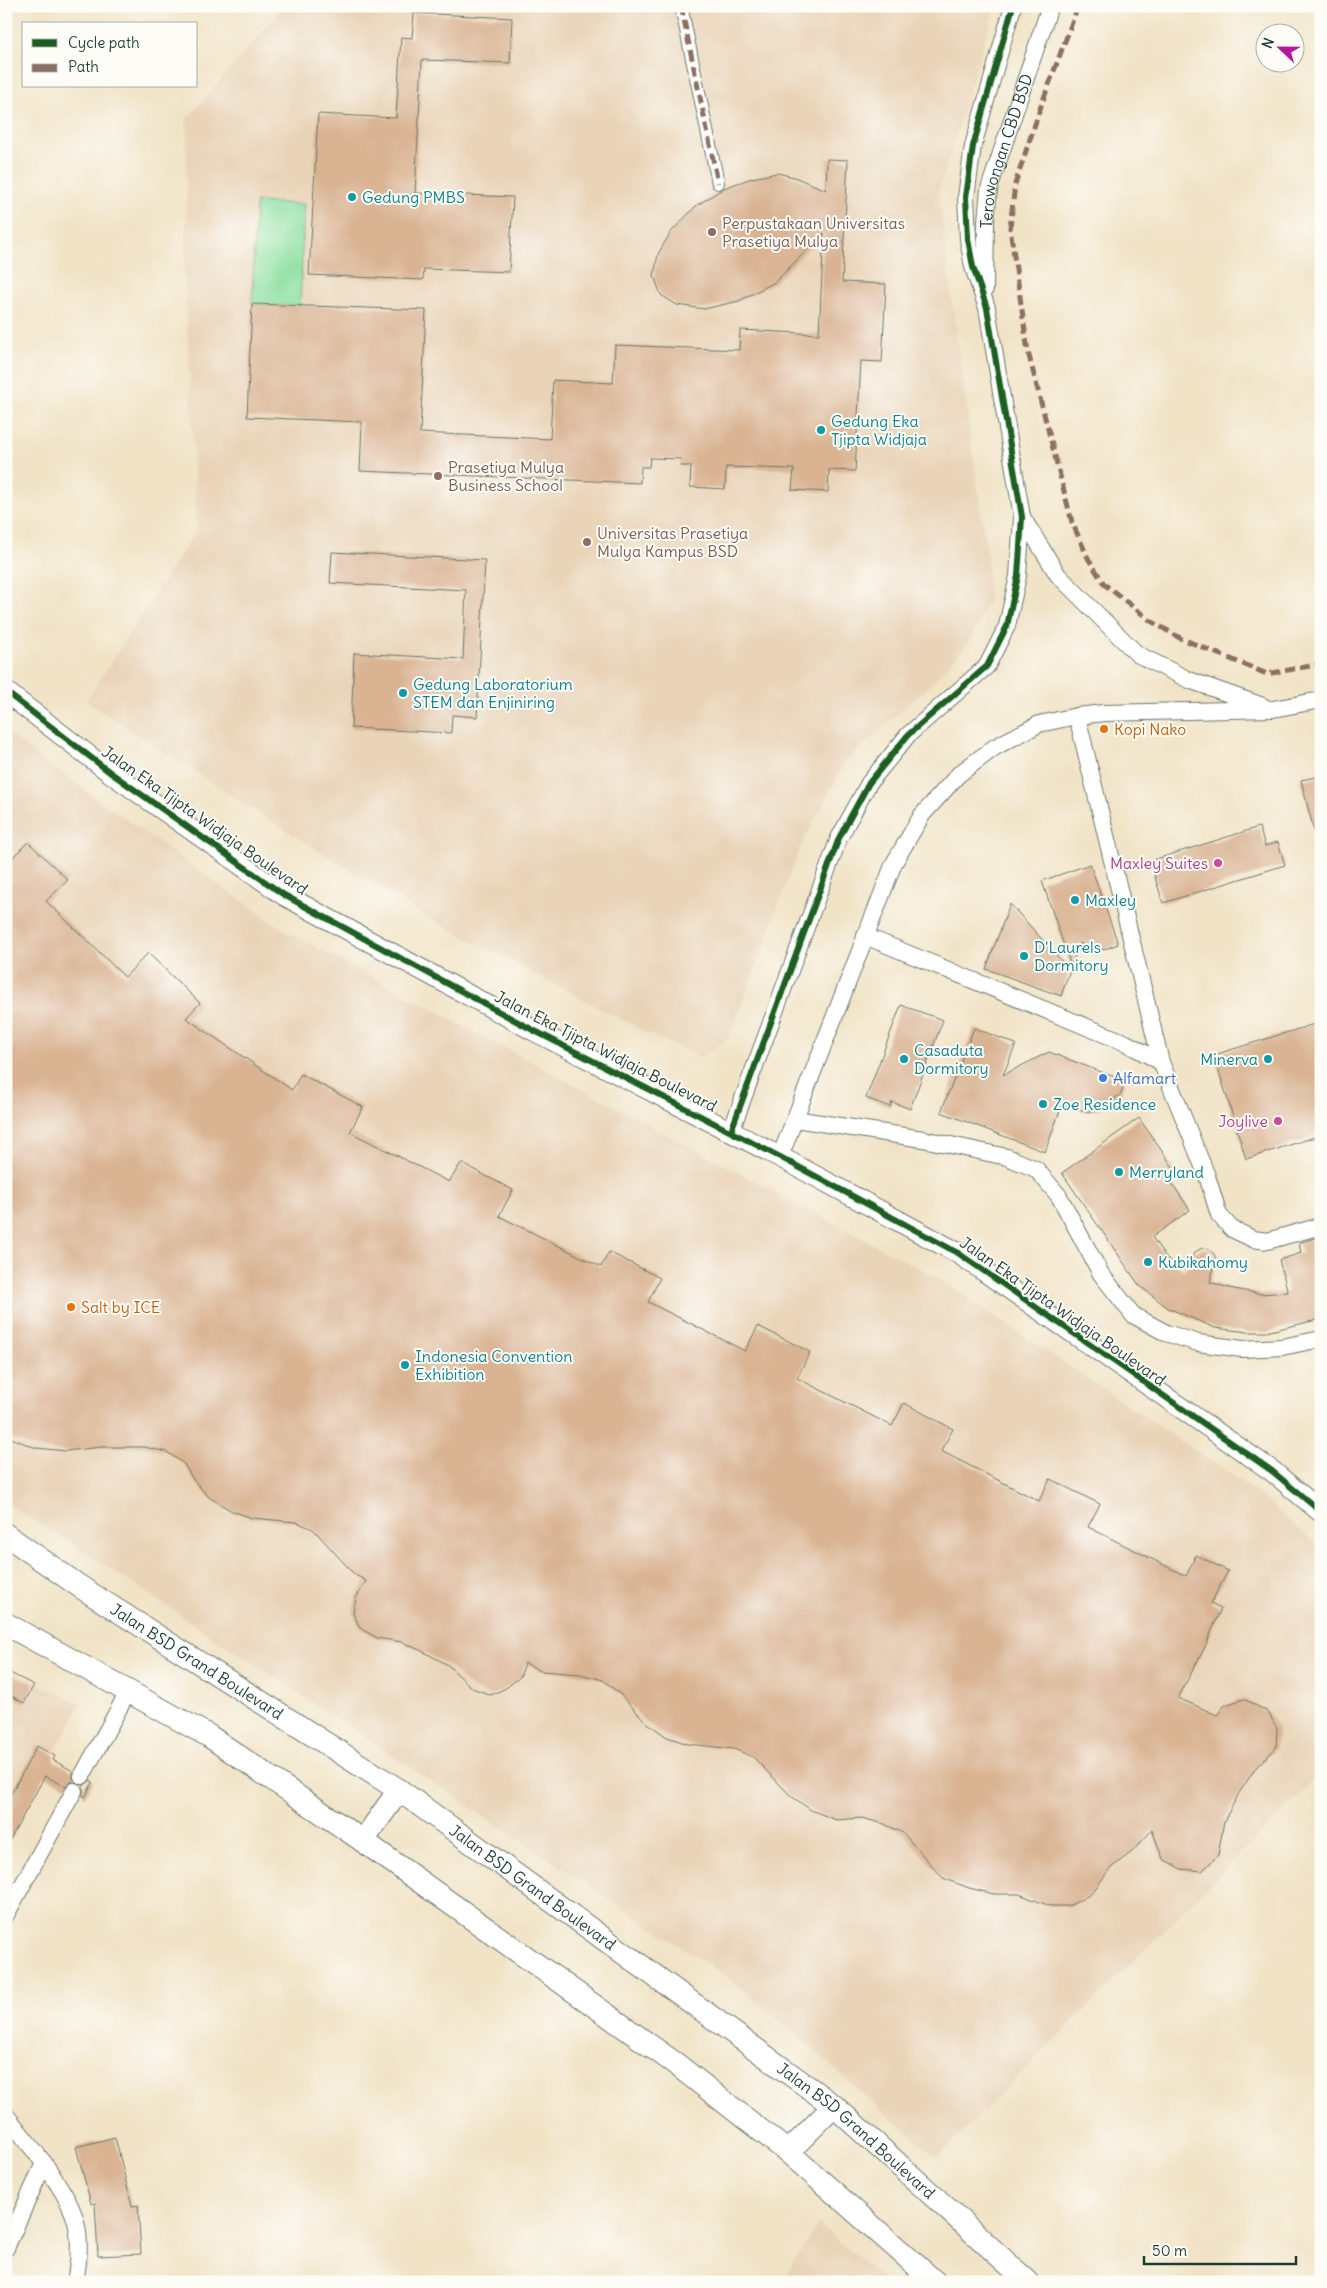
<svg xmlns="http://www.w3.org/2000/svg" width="1327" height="2288" font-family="Delius,sans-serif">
	<rect width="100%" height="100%" fill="#fdfcf7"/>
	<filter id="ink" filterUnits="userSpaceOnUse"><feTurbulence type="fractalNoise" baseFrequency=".02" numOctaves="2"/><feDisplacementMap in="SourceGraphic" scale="10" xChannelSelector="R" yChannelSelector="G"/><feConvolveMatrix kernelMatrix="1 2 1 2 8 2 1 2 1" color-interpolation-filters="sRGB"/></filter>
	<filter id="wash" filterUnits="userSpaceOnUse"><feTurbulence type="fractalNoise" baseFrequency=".0096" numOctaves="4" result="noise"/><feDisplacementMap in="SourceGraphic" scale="20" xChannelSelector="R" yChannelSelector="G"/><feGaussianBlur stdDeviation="1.12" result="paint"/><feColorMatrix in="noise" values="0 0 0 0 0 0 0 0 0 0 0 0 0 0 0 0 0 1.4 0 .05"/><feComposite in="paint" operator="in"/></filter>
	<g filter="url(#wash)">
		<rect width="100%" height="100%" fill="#f1e3c6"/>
		<!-- built -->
		<g fill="#e9d4b8">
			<path d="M284,6H995L939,190L948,272L987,554L989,600L969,642L934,681L846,761L800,847L729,1038L700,1057L645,1032L428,918L274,823L86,701L197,529L185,284L187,119Z"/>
			<path d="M6,731L35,755L285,931L937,1278L1247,1485L1321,1548V1773L937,2158L733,1981L91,1556L6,1503Z"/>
			<path d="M6,1668L81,1704L6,1842Z"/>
			<path d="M819,2224L887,2282H780Z"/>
		</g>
		<!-- green -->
		<path fill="#8de0a1" stroke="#568e6a" d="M256,202L304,204L300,306L252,304Z"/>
		<g id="blocks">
			<!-- building -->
			<g fill="#d9b392">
				<path d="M414,13L512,18L510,63L422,60L415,193L513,197L509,272L424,269L423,280L309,275L318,114L396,118L401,37L412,38Z"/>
				<path d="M827,159L848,160L842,282L886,284L882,362L861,361L855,471L829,470L828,492L792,490L794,469L726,467L725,489L690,487L691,466H680L681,459L650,458L649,467H641L640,483L360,471L362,422L247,417L252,304L426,310L420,433L550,439L553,380L613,383L615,345L739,350L740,330L819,334L824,233L775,282L739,301L704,309L677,305L661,295L654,276L658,254L671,232L696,206L724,188L752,178L777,173L794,177L826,190Z"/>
				<path d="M332,552L485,560L477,717L452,715L451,733L351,728L354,653L463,659L466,590L330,583Z"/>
				<path d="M1321,776V834L1315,835L1301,780Z"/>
				<path d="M1259,827L1265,846L1278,842L1285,865L1163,903L1150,861Z"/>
				<path d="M28,842L68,880L46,901L125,977L148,953L200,1003L186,1018L292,1090L301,1074L363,1107L350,1132L449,1182L461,1163L513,1190L499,1216L601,1267L609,1252L660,1278L648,1302L745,1351L758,1326L810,1352L797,1378L892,1426L904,1403L953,1429L941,1451L1039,1501L1050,1479L1100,1504L1088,1527L1186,1576L1196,1555L1228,1571L1211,1603L1221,1608L1205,1647L1178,1698L1217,1715L1225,1705L1244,1699L1268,1712L1277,1728L1276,1748L1257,1766L1239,1793L1224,1821L1218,1855L1202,1871L1181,1869L1163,1859L1152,1830L1133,1851L1111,1868L1091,1894L1069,1906H1050L1019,1894H994L969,1888L943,1878L903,1833L884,1824L862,1818L836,1820L811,1810L791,1796L753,1757L734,1749L688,1744L667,1737L646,1722L621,1695L603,1680L580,1674L541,1671L525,1663L520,1677L506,1688L491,1695L472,1688L448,1665L424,1652L402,1642L377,1638L360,1628L353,1613L356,1598L366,1581L354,1574L313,1529L296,1522L252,1518L232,1511L210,1498L194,1481L184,1464L167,1452L144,1447H101L66,1451L36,1448L6,1436V864Z"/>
				<path d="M1090,864L1118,944L1091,954L1080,943L1071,966L1042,881Z"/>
				<path d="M1010,904L1070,970L1061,996L986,969Z"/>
				<path d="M901,1005L943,1020L910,1109L892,1102L890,1107L866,1098Z"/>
				<path d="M1321,1022V1135L1246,1159L1214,1055Z"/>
				<path d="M974,1028L1016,1044L1003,1075L1049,1052L1125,1081L1121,1094L1101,1108L1086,1112L1062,1105L1045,1152L941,1112Z"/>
				<path d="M1139,1118L1175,1170L1167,1176L1190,1210L1152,1237L1167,1259L1184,1270L1195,1252L1202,1248L1208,1249L1214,1254L1216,1260L1210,1282L1229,1288L1261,1294L1288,1292L1279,1260L1301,1253L1299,1243L1321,1236V1319L1266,1332H1248L1215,1328L1168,1308L1139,1285L1062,1173Z"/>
				<path d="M6,1671L34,1685L24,1703L6,1693Z"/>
				<path d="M37,1746L55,1756L53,1760L73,1771V1781L65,1786L45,1776L6,1847V1803Z"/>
				<path d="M91,1780L93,1782L85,1797L83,1796V1786Z"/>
				<path d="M115,2137L132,2206L138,2205L141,2254L98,2256L95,2203L91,2204L76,2147Z"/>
			</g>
		</g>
	</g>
	<g filter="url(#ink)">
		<use href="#blocks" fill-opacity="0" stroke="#687767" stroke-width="1"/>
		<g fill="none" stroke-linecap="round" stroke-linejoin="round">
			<!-- pedestrian casing -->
			<g stroke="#687767" stroke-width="14">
				<path id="pedestrian" d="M681,6L718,183"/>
			</g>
			<!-- minor casing -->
			<g stroke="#687767" stroke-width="18">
				<g id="minor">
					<path id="s1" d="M985,289L986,221L989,189L1050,6"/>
					<path d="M1022,517L1058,575L1137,654L1189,680L1263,706"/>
					<path d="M1077,716L1161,1062L1207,1176L1219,1215L1232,1229L1253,1239L1267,1241L1321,1226"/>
					<path d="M865,936L1126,1043L1161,1062"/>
					<path d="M795,1119L923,1139L1007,1157L1036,1169L1059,1196L1101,1274L1133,1315L1166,1333L1198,1343L1242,1349L1282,1347L1321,1339"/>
					<path d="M731,1131L839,838L869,783L908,735L987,666L1007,626L1018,576L1022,517L987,308L973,267L968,239L966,197L973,146L1013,6"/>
					<path d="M780,1157L894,863L922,815L959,774L995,747L1039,724L1077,716L1104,713L1273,709L1321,700"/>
					<path d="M82,1776L128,1692"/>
					<path d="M6,1915L74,1791"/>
					<path d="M6,2115L44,2163"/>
					<path d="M6,2248L44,2163C74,2208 86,2225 75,2282"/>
				</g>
			</g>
			<!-- tertiary casing -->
			<g stroke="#687767" stroke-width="22">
				<path id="tertiary" d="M6,692L111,773L284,895L531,1029L780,1157L958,1253L1272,1471L1321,1512"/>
			</g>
			<!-- secondary casing -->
			<g stroke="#687767" stroke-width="24">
				<g id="secondary">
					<path id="s2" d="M6,1535L82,1588L399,1790L834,2106L1028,2282"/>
					<path d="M6,1624L209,1736L363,1841L676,2064L788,2152L935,2282"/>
					<path d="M363,1841L399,1790"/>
					<path d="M788,2152L834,2106"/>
				</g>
			</g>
			<!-- pedestrian -->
			<use href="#pedestrian" stroke="#fff" stroke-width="12"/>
			<!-- minor -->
			<use href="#minor" stroke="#fff" stroke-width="16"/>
			<!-- tertiary -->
			<use href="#tertiary" stroke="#fff" stroke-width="20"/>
			<!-- secondary -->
			<use href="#secondary" stroke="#fff" stroke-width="22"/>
			<!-- quiet -->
			<g stroke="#8d6e63" stroke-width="5" stroke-dasharray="10 5" stroke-linecap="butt">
				<path d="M681,6L718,183"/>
				<path d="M1078,6L1041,106L1015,184L1010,228L1028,352L1072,522L1088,558L1104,584L1151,621L1180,638L1267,674L1321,664"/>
			</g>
			<!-- cycleway casing -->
			<g stroke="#fdfcf7" stroke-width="9">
				<g id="cycleway">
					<path d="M6,692L111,773L284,895L531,1029L780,1157L958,1253L1272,1471L1321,1512"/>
					<path d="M731,1131L839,838L869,783L908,735L987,666L1007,626L1018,576L1022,517L987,308L973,267L968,239L966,197L973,146L1013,6"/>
				</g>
			</g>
			<!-- cycleway -->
			<use href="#cycleway" stroke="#1b5e20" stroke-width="6"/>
		</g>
	</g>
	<!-- markers -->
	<g fill="#0f9aa8" stroke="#fdfcf7" stroke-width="2">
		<circle cx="352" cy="197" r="5"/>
		<circle cx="821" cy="430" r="5"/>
		<circle cx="403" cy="693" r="5"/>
		<circle cx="1075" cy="900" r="5"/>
		<circle cx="1024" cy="956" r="5"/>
		<circle cx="904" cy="1059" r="5"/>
		<circle cx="1268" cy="1059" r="5"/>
		<circle cx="1043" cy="1104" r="5"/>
		<circle cx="1119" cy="1172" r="5"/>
		<circle cx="1148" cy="1262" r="5"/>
		<circle cx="405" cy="1365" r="5"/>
	</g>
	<g fill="#8d6e63" stroke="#fdfcf7" stroke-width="2">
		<circle cx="712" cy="232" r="5"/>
		<circle cx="438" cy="476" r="5"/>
		<circle cx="587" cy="542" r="5"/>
	</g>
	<g fill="#e8710a" stroke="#fdfcf7" stroke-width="2">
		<circle cx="1104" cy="729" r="5"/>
		<circle cx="71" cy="1307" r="5"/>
	</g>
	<g fill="#d1479c" stroke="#fdfcf7" stroke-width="2">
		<circle cx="1218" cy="863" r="5"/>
		<circle cx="1278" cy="1121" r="5"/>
	</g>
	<circle fill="#3f7fe0" stroke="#fdfcf7" stroke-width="2" cx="1103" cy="1078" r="5"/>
	<g text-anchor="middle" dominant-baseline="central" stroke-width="4" stroke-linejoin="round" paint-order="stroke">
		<!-- street labels -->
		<g font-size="16" fill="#1f3d34" stroke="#fdfcf7">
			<text stroke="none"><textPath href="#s1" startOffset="141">Terowongan CBD BSD</textPath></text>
			<text transform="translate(205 820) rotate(35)">Jalan Eka Tjipta Widjaja Boulevard</text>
			<text transform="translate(606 1051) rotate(27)">Jalan Eka Tjipta Widjaja Boulevard</text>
			<text transform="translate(1063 1311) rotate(35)">Jalan Eka Tjipta Widjaja Boulevard</text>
			<text stroke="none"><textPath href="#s2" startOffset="229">Jalan BSD Grand Boulevard</textPath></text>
			<text stroke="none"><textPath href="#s2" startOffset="634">Jalan BSD Grand Boulevard</textPath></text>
			<text stroke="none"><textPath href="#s2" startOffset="1039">Jalan BSD Grand Boulevard</textPath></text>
		</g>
		<!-- culture labels -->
		<g font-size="16" fill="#0d838f" stroke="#fdfcf7" text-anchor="start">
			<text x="362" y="197">Gedung PMBS</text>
			<text x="831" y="421">Gedung Eka<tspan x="831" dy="18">Tjipta Widjaja</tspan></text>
			<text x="413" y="684">Gedung Laboratorium<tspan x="413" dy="18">STEM dan Enjiniring</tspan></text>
			<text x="1085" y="900">Maxley</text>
			<text x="1034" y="947">D'Laurels<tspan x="1034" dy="18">Dormitory</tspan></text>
			<text x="914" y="1050">Casaduta<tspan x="914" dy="18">Dormitory</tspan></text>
			<text x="1258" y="1059" text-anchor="end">Minerva</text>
			<text x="1053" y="1104">Zoe Residence</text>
			<text x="1129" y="1172">Merryland</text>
			<text x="1158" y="1262">Kubikahomy</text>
			<text x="415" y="1356">Indonesia Convention<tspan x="415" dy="18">Exhibition</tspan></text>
		</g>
		<!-- education labels -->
		<g font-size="16" fill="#785e54" stroke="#fdfcf7" text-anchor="start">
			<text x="722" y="223">Perpustakaan Universitas<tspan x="722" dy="18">Prasetiya Mulya</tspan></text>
			<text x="448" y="467">Prasetiya Mulya<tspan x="448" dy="18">Business School</tspan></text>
			<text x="597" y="533">Universitas Prasetiya<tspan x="597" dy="18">Mulya Kampus BSD</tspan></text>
		</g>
		<!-- food labels -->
		<g font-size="16" fill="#c56008" stroke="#fdfcf7" text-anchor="start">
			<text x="1114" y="729">Kopi Nako</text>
			<text x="81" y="1307">Salt by ICE</text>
		</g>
		<!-- hotel labels -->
		<g font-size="16" fill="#b23c85" stroke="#fdfcf7" text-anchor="end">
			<text x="1208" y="863">Maxley Suites</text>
			<text x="1268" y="1121">Joylive</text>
		</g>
		<!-- shop labels -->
		<g font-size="16" fill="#366cbe" stroke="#fdfcf7" text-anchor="start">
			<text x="1113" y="1078">Alfamart</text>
		</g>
	</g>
	<!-- margin -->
	<rect width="1327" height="2288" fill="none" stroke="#fdfcf7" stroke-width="25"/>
	<!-- legend -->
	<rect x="22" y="22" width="175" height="65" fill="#fdfcf7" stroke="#a4b0a9"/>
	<rect x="32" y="39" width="25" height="8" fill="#1b5e20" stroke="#a4b0a9"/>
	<text x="68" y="48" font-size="15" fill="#1f3d34">Cycle path</text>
	<rect x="32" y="64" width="25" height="8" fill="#8d6e63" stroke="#a4b0a9"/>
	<text x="68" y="72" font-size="15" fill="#1f3d34">Path</text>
	<!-- north arrow -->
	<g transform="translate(1280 48) rotate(292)"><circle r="24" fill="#fdfcf7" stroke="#a4b0a9"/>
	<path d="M0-4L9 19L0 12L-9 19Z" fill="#b5179e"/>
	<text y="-8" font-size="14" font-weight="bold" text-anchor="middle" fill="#1f3d34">N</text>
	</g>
	<!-- scale -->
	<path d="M1144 2256v8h152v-8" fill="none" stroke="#1f3d34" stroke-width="2.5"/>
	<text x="1152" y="2256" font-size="15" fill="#1f3d34" stroke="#fdfcf7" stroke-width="4" paint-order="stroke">50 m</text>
</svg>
